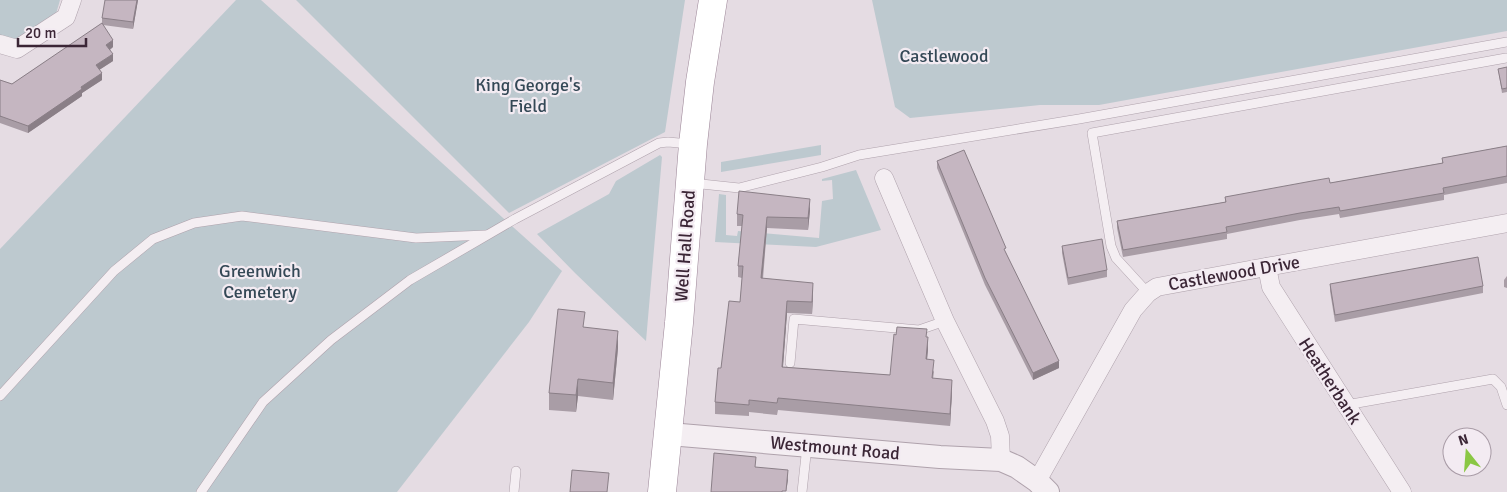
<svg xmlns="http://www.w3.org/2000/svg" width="1507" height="492" font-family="Signika,sans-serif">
	<rect width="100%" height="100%" fill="#e5dce3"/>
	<!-- green -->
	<g fill="#bdc9cf">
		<path d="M0,0H60L56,14L23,37L14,39L0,36Z"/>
		<path d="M236,0H261L562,271L529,322L397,492H0V249Z"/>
		<path d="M296,0H685L665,132L509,213Z"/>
		<path d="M872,0H1507V31L1099,105H1040L910,118L895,107Z"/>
		<path d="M821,145V155L721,172V162Z"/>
		<path d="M660,155L662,157L646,341L575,273L537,234L609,194L616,181Z"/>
		<path d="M856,170L881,230L816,247L715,242L719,194L726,195V235L737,236L738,231L819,238L822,201L833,199L832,180L822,181V179Z"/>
	</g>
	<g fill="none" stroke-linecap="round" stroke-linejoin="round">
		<!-- service casing -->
		<g stroke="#afa2ac" stroke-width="10">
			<g id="service">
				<path d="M692,183L739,188L822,167L859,155L1079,119L1507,42"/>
				<path d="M1148,293L1116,258L1111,246L1092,133L1506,58"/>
				<path d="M790,363L794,319L919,330L945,321"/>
				<path d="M0,396L114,271L153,239L194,223L242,216L416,238L486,235"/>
				<path d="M1346,405L1493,379L1501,387L1507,405"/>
				<path d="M201,492L263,402L331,340L410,280L515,219L659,143L668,142L690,144"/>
				<path d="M514,492L516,471"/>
				<path d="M802,492L807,446"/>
			</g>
		</g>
		<!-- minor casing -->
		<g stroke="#afa2ac" stroke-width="19">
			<g id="minor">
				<path d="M0,44L17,49L66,17L72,0"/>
				<path d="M884,178L945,321L995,421L1000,436L1001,460"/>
				<path d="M1267,267L1271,287L1402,492"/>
				<path d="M1037,481L1133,310L1148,293L1157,287L1507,223"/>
			</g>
		</g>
		<!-- tertiary casing -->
		<g stroke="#afa2ac" stroke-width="24">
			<path id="tertiary" d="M669,434L940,457L1001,460L1017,467L1037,481L1048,492"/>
		</g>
		<!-- trunk casing -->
		<g stroke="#9b8496" stroke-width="29">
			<path id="trunk" d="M662,492L679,323L693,144L700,82L713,0"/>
		</g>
		<!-- service -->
		<use href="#service" stroke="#f4eef2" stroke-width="9"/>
		<!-- minor -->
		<use href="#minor" stroke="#f4eef2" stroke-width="18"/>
		<!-- tertiary -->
		<use href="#tertiary" stroke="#f4eef2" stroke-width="22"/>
		<!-- trunk -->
		<use href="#trunk" stroke="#fff" stroke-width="28"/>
	</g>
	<!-- wall -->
	<g fill="#a99da6">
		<path d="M138,0L133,29L103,25L113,47L110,50L113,61L99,70L102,80L82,93V96L28,133L0,123V124V80L12,84L102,24V18Z"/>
		<path d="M1507,67V92L1502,93L1498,69Z"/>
		<path d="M1507,146V183L1444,195V200L1340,218L1339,214L1300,220L1227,234V239L1123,257L1117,228V221L1225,202V197L1330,183L1442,163V158Z"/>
		<path d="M937,161L1006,253L1059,368L1033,380L985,285L937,168Z"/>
		<path d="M810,210L808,230L767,228L763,279L813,295L812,314L787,313L783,367L890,375L927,337L928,349L927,359L934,372L933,379L952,392L950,426L778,410L777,415L749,412V416L715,414V402L721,368L740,302L742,278L738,277V266L742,226H737V214Z"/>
		<path d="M1062,246L1107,270V277L1068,285L1062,253Z"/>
		<path d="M1507,276V288L1504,287V280Z"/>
		<path d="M1330,284L1483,286V293L1335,322L1330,291Z"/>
		<path d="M585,327L618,348L613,400L578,396L576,412L549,410V393Z"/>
	</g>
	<!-- shaded-wall -->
	<g fill="#8a7f87">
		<path d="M137,0H138L133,29V22Z"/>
		<path d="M113,40V47L106,52V45Z"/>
		<path d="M113,54V61L96,72V65Z"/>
		<path d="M102,73V80L82,93V96L28,133V126L81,87Z"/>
		<path d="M810,199V210L808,230V218Z"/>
		<path d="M767,217V228L761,290V278Z"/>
		<path d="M813,283V295L812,314V302Z"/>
		<path d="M787,301V313L782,379V367Z"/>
		<path d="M618,331V348L613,400V383Z"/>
		<path d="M928,337V349L926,371V359Z"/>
		<path d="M1059,361V368L1033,380V373Z"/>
		<path d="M578,379V396L576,412V395Z"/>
		<path d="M952,380V392L950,426V414Z"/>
		<path d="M788,470V480L786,492Z"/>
	</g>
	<!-- building -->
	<g fill="#c5b6c1" stroke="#8a7f87">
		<path d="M105,0H137L133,22L102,18Z"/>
		<path d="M102,23L113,40L106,45L113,54L96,65L102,73L81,87L82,89L28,126L0,116V117V80L12,84Z"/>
		<path d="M1507,67V88L1502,89L1498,69Z"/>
		<path d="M1507,146V176L1443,188L1444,193L1340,211L1339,207L1300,213L1226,227L1227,232L1123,250L1117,221L1226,202L1225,197L1312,181L1329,178L1330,183L1443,163L1442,158Z"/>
		<path d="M964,150L1006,248L1004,249L1059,361L1033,373L985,278L937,161Z"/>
		<path d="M739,191L810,199L808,218L767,217L761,278L813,283L812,302L787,301L782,367L890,375L894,334L896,335L897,327L927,329L926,337H928L926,359L934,360L932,378L952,380L950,414L778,398L777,403L749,400V405L715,402L718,368H721L729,301L740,302L743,266H738L743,215L737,214Z"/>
		<path d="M1102,239L1107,270L1068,278L1062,246Z"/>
		<path d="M1478,257L1483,286L1335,315L1330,284Z"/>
		<path d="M558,309L585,312L583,327L618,331L613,383L578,379L576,395L549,393Z"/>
		<path d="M714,453L756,457L755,467L788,470L786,491H782V492H711Z"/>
		<path d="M572,470L609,473L607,492H570Z"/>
	</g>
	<g text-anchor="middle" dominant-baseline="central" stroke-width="4.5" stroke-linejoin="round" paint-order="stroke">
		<!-- park labels -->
		<g font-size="18" fill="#344856" stroke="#f3ebf2">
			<text x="944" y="56">Castlewood</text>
			<text x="528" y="85">King George's<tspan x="528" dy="21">Field</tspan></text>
			<text x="260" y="271">Greenwich<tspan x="260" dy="21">Cemetery</tspan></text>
		</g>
		<!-- street labels -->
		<g font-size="18" fill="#3b2636" stroke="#f3ebf2">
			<text transform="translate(685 246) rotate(-86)">Well Hall Road</text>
			<text transform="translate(1234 273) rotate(-10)">Castlewood Drive</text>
			<text transform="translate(1330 381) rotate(57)">Heatherbank</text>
			<text transform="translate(835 448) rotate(5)">Westmount Road</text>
		</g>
	</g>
	<!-- north arrow -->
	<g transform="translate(1467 452) rotate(343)"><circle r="24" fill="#f3ebf2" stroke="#a99ca7"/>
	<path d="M0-4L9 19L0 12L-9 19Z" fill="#8ac744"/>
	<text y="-8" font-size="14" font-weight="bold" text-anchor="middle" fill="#3b2636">N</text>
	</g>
	<!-- scale -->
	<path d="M18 38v8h68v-8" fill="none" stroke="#3b2636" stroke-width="2.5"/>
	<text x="25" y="38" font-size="15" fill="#3b2636" stroke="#f3ebf2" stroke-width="4" paint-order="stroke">20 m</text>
</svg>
